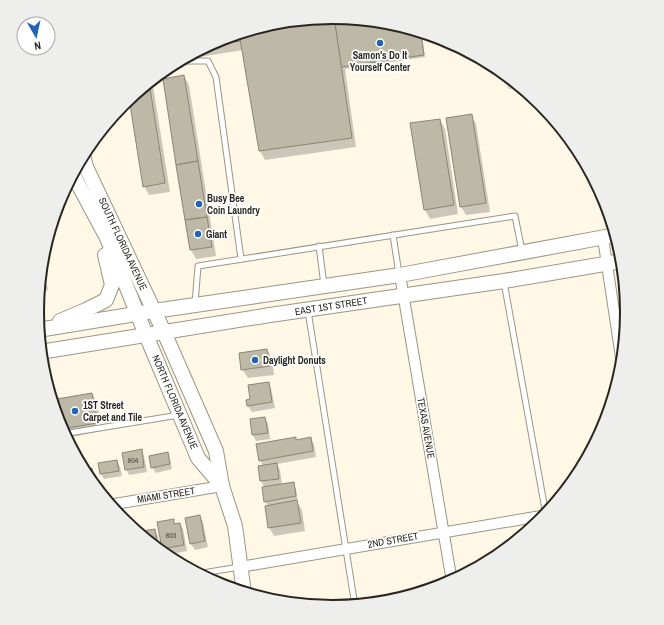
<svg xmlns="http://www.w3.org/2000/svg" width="664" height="625" font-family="'Archivo Narrow',sans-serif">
	<rect width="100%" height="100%" fill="#fff8e7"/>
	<!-- shadow -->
	<g fill="#0003">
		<path d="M332,17L390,23L421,32L425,57L345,69L356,147L265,160L260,151L243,50L181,60L219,39L275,23Z"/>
		<path d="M503,72L521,87L509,89L504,80Z"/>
		<path d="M184,76L189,85L216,256L196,259L191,250Z"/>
		<path d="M150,81L153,86L170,192L149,195L144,186L130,98Z"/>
		<path d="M471,115L476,124L490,212L466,215L461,207Z"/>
		<path d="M440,120L445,129L458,214L430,219L425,210Z"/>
		<path d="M598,186L605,200L607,208H605L600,199Z"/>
		<path d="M42,255L48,290L39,292Z"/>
		<path d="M267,350L272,359L274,375L248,378L242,369Z"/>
		<path d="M268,383L271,388L275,408L252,412L248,406L247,400H252Z"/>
		<path d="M92,394L97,403L102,431L66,438L59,425L51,401Z"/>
		<path d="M265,418L268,424L270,439L256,441L253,435L251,420Z"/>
		<path d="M295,438L297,441L310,438L314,444L316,457L277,464L280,470L282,485L293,483L296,489L298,502H297L302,510L305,531L274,536L269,527L268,506L265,501V488L261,481L259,467L263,466L260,460Z"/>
		<path d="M141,450L144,456L147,472L129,475L126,469Z"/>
		<path d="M167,453L170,459L172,469L156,473L152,467Z"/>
		<path d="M117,461L120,467L122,476L104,479L101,474Z"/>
		<path d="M92,469L95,475L97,485L94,486L83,471Z"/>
		<path d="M200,516L203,522L208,547L195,550L191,544L187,519Z"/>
		<path d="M173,520L176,525L180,524L183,529L187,551L166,555L163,549Z"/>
		<path d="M155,530L158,536L160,552L137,533Z"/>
	</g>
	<!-- building -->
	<g fill="#beb8a7" stroke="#8b8575">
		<path d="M334,17L390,23L421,32L424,55L341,67Z"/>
		<path d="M334,17L352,138L259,151L239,33L275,23Z"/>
		<path d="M239,33L241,41L206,46L219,39Z"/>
		<path d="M502,71L511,79L503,80Z"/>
		<path d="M184,75L198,161L176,165L163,79Z"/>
		<path d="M149,82L165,183L143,187L129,98Z"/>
		<path d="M472,114L486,203L460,207L446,118Z"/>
		<path d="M440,119L454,205L424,210L410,123Z"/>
		<path d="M198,161L207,217L185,220L176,165Z"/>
		<path d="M596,183L604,198L599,199Z"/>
		<path d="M207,217L212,247L190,250L185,220Z"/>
		<path d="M267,349L270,366L241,370L239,353Z"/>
		<path d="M269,382L272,402L247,406L246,400L250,399L248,385Z"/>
		<path d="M92,393L98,423L61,429L51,400Z"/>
		<path d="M265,417L268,433L252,435L250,419Z"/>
		<path d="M296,437V440L311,437L313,451L259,461L256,444Z"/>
		<path d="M142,449L144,467L125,470L122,453Z"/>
		<path d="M168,452L170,464L151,468L149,456Z"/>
		<path d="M117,460L119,471L100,474L98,463Z"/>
		<path d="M277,463L279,479L260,481L258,466Z"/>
		<path d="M92,468L94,479L89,480L83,470Z"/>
		<path d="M294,482L296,496L264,502L262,487Z"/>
		<path d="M297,500L301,523L268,528L265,506Z"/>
		<path d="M200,515L205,541L190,544L185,518Z"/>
		<path d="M174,519V524L180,523L184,545L162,549L157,522Z"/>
		<path d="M155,529L158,549L157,550L136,532Z"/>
	</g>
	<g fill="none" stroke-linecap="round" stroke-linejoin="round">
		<!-- lane casing -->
		<g stroke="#9b9585" stroke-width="7">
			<g id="lane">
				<path d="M178,61H208L216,77L241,259"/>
				<path d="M393,235L399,274"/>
				<path d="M319,246L324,285"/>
				<path d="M504,282L546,515"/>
				<path d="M195,304L198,266L515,216L522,251"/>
				<path d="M308,311L355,606"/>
				<path d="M63,434L179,415"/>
				<path d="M197,574L239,567"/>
			</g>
		</g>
		<!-- street casing -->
		<g stroke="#9b9585" stroke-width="12">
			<g id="street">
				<path d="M603,238L622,364"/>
				<path d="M400,275L452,582"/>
				<path d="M109,505L222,486"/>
				<path d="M240,567L547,515"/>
			</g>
		</g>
		<!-- secondary casing -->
		<g stroke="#9b9585" stroke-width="16">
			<g id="secondary">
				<path d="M83,155L86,167L164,332L216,451L222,486L235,526L244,593"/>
				<path d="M73,173L77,182L107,238L146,335L198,458L222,486"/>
				<path d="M60,321L86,310L106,300L112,285L105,255"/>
				<path d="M38,330L154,311L400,275L616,235"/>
				<path d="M40,352L270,315L504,281L622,261"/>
			</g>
		</g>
		<!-- lane -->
		<use href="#lane" stroke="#fff" stroke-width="5"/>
		<!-- street -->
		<use href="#street" stroke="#fff" stroke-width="10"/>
		<!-- secondary -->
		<use href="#secondary" stroke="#fff" stroke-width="14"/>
	</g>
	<!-- markers -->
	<g fill="#2364b5" stroke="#fff" stroke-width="1.5">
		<circle cx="380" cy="43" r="4"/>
		<circle cx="199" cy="204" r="4"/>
		<circle cx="198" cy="234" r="4"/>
		<circle cx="255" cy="360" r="4"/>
		<circle cx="75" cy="411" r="4"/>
	</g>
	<g text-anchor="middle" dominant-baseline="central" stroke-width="3.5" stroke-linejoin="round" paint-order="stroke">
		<!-- number labels -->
		<g font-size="8" fill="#4e4a41">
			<text x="133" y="460">804</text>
			<text x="171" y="535">803</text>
		</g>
		<!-- poi labels -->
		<g font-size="10" font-weight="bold" fill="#28261f" stroke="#fff" text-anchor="start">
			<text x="380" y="55" text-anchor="middle">Samon's Do It<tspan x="380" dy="12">Yourself Center</tspan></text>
			<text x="207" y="198">Busy Bee<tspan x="207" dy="12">Coin Laundry</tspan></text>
			<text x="206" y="234">Giant</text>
			<text x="263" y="360">Daylight Donuts</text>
			<text x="83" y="405">1ST Street<tspan x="83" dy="12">Carpet and Tile</tspan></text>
		</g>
		<!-- street labels -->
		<g font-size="10" fill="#28261f" stroke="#fff">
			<text transform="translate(123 244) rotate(65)">SOUTH FLORIDA AVENUE</text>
			<text transform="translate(331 306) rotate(-9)">EAST 1ST STREET</text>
			<text transform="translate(175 402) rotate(67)">NORTH FLORIDA AVENUE</text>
			<text transform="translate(426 428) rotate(80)">TEXAS AVENUE</text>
			<text transform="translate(166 495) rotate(-9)">MIAMI STREET</text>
			<text transform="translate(393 540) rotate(-10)">2ND STREET</text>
		</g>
	</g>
	<!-- crop -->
	<path d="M0 0H664V625H0ZM44 312a288 288 0 1 1 576 0a288 288 0 1 1-576 0Z" fill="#eeeeed" fill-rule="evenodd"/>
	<path fill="none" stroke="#28261f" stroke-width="2" d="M44 312a288 288 0 1 1 576 0a288 288 0 1 1-576 0Z"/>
	<!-- north arrow -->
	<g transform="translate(36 36) rotate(171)"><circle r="19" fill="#ffffff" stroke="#a9a8a5"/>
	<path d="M0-3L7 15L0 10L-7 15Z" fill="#2364b5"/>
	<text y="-6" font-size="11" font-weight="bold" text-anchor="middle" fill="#28261f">N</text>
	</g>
</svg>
